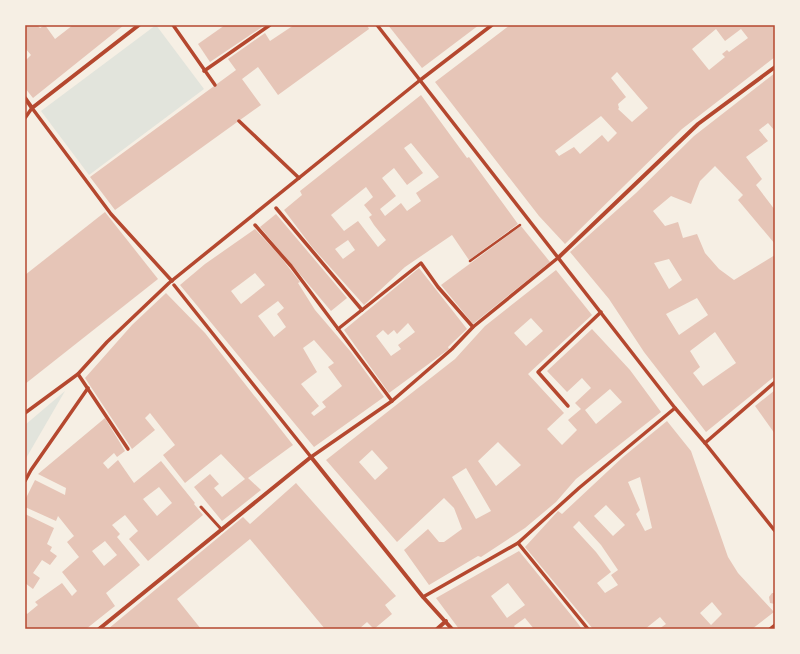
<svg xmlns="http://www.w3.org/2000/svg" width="800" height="654" font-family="'DM Sans',sans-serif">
	<rect width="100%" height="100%" fill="#f6efe4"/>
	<!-- green -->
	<g fill="#e2e4dc">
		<path d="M156,25L204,89L89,175L41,111Z"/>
		<path d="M65,391L25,460V425Z"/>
	</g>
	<!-- building -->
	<g fill="#e6c5b7" fill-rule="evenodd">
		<path d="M25,25H37L40,28L45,25L55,39L73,25H124L33,98L25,88V61L31,55L25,48Z"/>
		<path d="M225,25H265L210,62L198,44Z"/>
		<path d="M294,25H367L369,29L278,95L258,67L242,79L261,105L115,210L90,177L236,70L228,59L265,33L270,41Z"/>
		<path d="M388,25H479L422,68Z"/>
		<path d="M510,25H772L775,29V57L682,129L565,244L539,216L435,82ZM716,29L725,41L741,29L748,38L729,52L727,50L722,54L725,57L709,70L692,49ZM617,72L648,108L632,122L618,109L619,108L618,104L626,97L611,78ZM601,116L617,133L608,142L602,135L580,154L574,147L559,156L555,151Z"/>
		<path d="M775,73V131L768,123L759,130L768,141L746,157L762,179L756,185L775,210V244L738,200L743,195L715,166L700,181L691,204L671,196L653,211L665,226L678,222L683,238L697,234L705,253L719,269L734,280L775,255V376L706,432L644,352L609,299L570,252L636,193L694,136ZM669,259L682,280L669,289L654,263ZM697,298L708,315L679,335L666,314ZM715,332L736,363L703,386L693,373L700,367L690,351Z"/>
		<path d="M421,95L467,158L469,157L518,224L469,260L452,235L405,267L364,305L312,247L284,210L302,195L300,191ZM411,143L439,177L416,193L421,201L407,211L401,203L385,216L380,209L396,196L382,178L394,168L407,185L423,173L404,148ZM366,187L373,197L364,205L372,215L369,217L374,225L386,240L378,247L358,221L344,231L331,215ZM348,240L355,250L343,259L335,249Z"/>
		<path d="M105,212L158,279L25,384V275Z"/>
		<path d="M276,214L347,298L331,311L260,227Z"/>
		<path d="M521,226L550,262L473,324L441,285Z"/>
		<path d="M255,229L279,255L300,282L298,283L315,310L351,352L384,397L314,447L180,285L205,264ZM255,273L265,285L241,304L231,291ZM278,301L284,308L277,314L286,327L274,337L258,316ZM314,340L334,363L328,367L342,386L322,402L326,407L314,416L311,413L319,406L301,384L317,372L303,348Z"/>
		<path d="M419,268L467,329L448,347L449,349L389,393L344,330ZM408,323L415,332L398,345L401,349L391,356L376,336L383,330L388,335L394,330L397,334Z"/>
		<path d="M556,270L592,315L528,374L564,413L547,429L562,445L577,430L568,420L581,409L575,403L591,388L582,378L567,392L547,371L592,329L630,370L661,412L576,479L556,502L525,528L481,557L478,556L429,585L404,550L428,529L439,542H444L462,529L454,508L444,498L397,542L326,460L455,359L485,326ZM531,318L543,331L526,346L514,333ZM610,389L622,402L596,424L585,410ZM498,442L521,465L496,486L478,461ZM372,450L388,468L375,480L359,462ZM466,468L491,511L476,519L452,477Z"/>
		<path d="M166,293L205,333L293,445L248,478L261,490L222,521L194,487L210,474L219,484L214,488L222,497L245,479L221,454L185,483L163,455L175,445L150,413L145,418L155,430L132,449L85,378L132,325Z"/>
		<path d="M775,390V434L755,406Z"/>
		<path d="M105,418L125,451L117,457L114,453L103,463L108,469L118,460L134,483L161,461L195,503L194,504L203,515L148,561L129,539L138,531L125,515L112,525L120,534L117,537L140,565L106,593L115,606L86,629H25V612L27,614L38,605L35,602L62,583L72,596L77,591L62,572L79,557L67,542L74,536L58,516L56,521L25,507V500L35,480L65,495L66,488L38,474ZM159,487L172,503L157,516L143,499ZM105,541L117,555L104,566L92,551Z"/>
		<path d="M667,421L691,451L728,557L738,573L774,612L752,629H659L666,624L660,617L645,629H593L525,547L558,511L562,514L623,457ZM640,477L652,528L645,531L636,514L640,510L628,482ZM606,505L625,525L613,536L594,516ZM579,521L601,545L618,570L611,575L618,585L605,593L597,583L611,572L596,552L573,527ZM712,602L722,614L711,625L700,613Z"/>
		<path d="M296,483L396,596L385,605L392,614L374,629L367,622L359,629H325L250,539L177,599L201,629H108L243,517L250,524Z"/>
		<path d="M25,514L54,528L47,544L52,547L50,551L57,556L50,565L42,560L33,573L40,578L33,589L25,583Z"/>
		<path d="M519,551L576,621L582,629H534L525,618L514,626L516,629H459L436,598ZM508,583L525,605L507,618L491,596Z"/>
		<path d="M775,593V604L770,603L769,597L772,593Z"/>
	</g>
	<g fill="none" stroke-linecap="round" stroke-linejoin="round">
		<!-- path -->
		<path stroke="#b5482f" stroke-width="2.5" d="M470,261L520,225"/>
		<!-- service -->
		<path stroke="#b5482f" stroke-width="3" d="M201,507L222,530"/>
		<!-- pedestrian -->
		<g stroke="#b5482f" stroke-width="3.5">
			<path d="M173,25L215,85"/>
			<path d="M377,25L675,408L705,443L775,531"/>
			<path d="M204,71L270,25"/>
			<path d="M25,118L32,108L111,214L172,281"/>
			<path d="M239,121L299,178"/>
			<path d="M276,208L362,310"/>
			<path d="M255,225L291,266L392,401"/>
			<path d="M174,285L311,457L392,401L452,349L473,327L559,257"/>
			<path d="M338,329L421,263L438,287L473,327"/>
			<path d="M78,374L128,449"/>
			<path d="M568,406L538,372L601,312"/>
			<path d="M25,413L78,374L107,342L169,283L419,81L492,25"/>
			<path d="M705,443L775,382"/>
			<path d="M25,481L31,470L88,388"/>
			<path d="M518,543L588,629"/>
			<path d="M423,597L518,543L579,488L675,408"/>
			<path d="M770,629L775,625"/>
		</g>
		<!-- minor -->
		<g stroke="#b5482f" stroke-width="4">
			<path d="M25,98L32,108L139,25"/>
			<path d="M559,257L698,124L775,67"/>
			<path d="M99,629L311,457L423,597L452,629"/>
			<path d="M437,629L446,621"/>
		</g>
	</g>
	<!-- border -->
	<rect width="800" height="654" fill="none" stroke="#f6efe4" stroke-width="52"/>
	<rect x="26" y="26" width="748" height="602" fill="none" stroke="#b5482f" stroke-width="1.5"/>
</svg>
